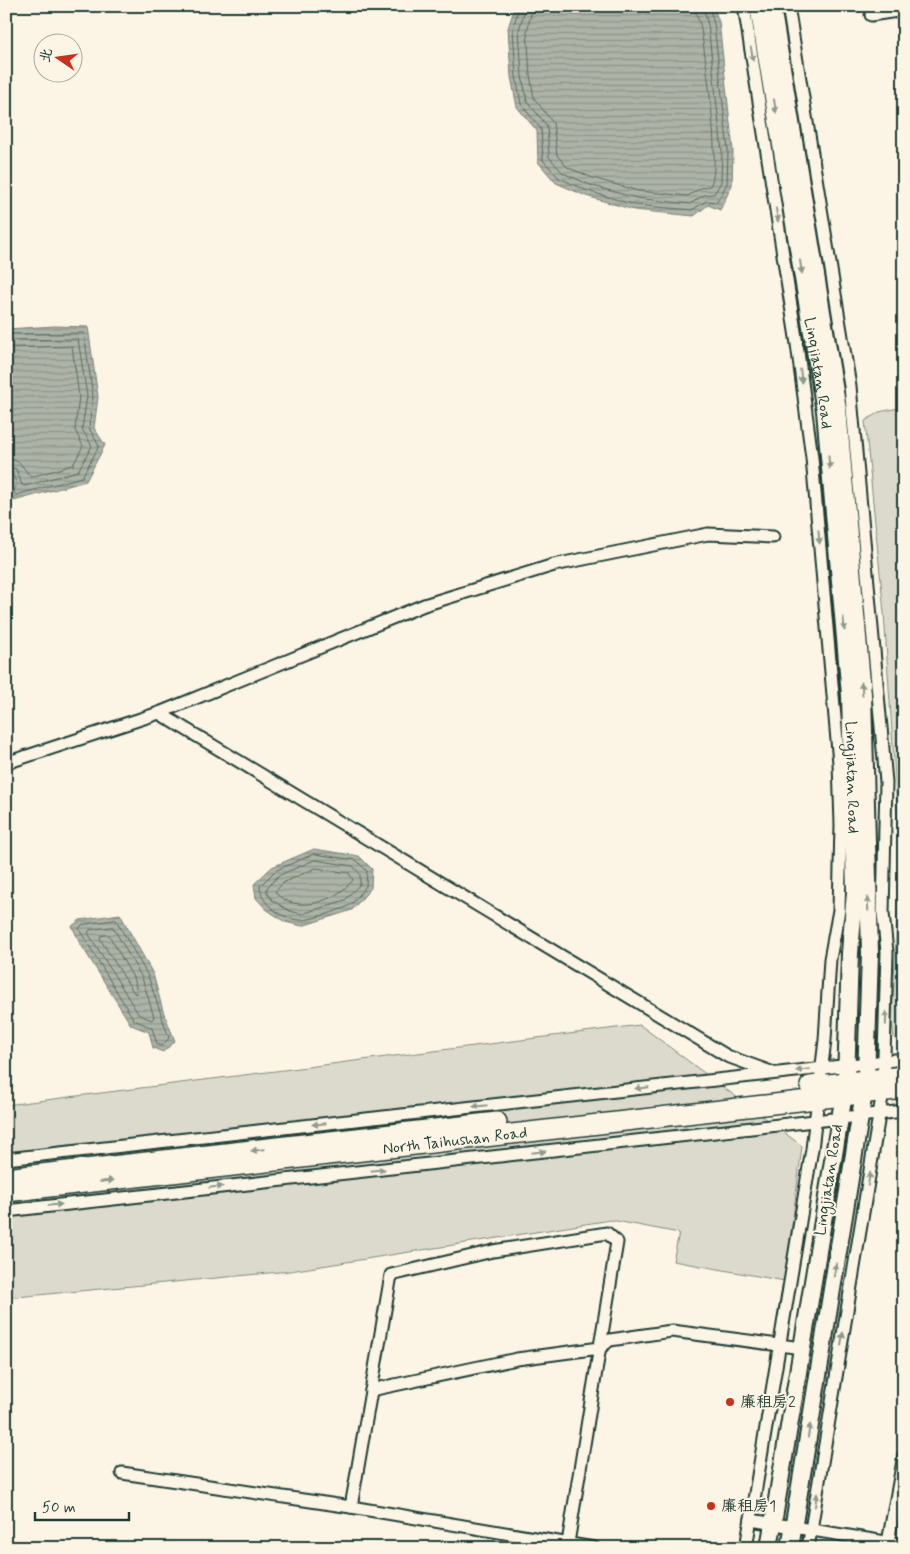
<svg xmlns="http://www.w3.org/2000/svg" width="910" height="1554" font-family="Mynerve,'LXGW WenKai TC',sans-serif">
	<defs>
		<pattern id="water-rules" width="6" height="5" patternUnits="userSpaceOnUse" patternTransform="scale(1.25)"><rect width="6" height="5" fill="#aeb3a7"/><path d="M0 2.5h6" fill="none" stroke="#8d9389"/></pattern>
	</defs>
	<rect width="100%" height="100%" fill="#fcf5e5"/>
	<filter id="ink" filterUnits="userSpaceOnUse"><feTurbulence type="fractalNoise" baseFrequency=".02" numOctaves="2"/><feDisplacementMap in="SourceGraphic" scale="10" xChannelSelector="R" yChannelSelector="G"/><feConvolveMatrix kernelMatrix="1 2 1 2 8 2 1 2 1" color-interpolation-filters="sRGB"/></filter>
	<g filter="url(#ink)">
		<!-- green -->
		<g fill="#dcdacc" stroke="#7e8c80">
			<path d="M904,407V1045L894,1038L892,1022L900,852L884,613L865,421L879,412Z"/>
			<path d="M640,1025L802,1146L785,1281L673,1261L679,1233L611,1220L290,1271L6,1298V1105Z"/>
		</g>
		<!-- water -->
		<g fill="url(#water-rules)" stroke="#758479">
			<path d="M515,6H713L719,22L733,150L732,185L720,210L708,205L694,216L634,210L586,196L556,183L538,162L537,131L517,107L511,77L508,28Z"/>
			<path d="M55,326L88,327L98,397L94,428L105,445L86,481L14,501L7,498L11,483L6,472V329Z"/>
			<path d="M314,849L359,856L372,869L371,888L352,910L302,926L285,922L266,909L256,898L254,884L272,867Z"/>
			<path d="M120,914L153,974L163,1011L175,1041L163,1052L153,1048L149,1032L131,1025L80,943L72,926L80,920Z"/>
		</g>
		<g fill="none" stroke-linecap="round" stroke-linejoin="round">
			<!-- shore -->
			<g stroke="#586c62" stroke-width="1">
				<path d="M519,6L513,29L516,76L521,104L541,129L543,160L559,178L588,191L635,205L692,210L706,201L717,202L727,184L728,150L714,24L709,6"/>
				<path d="M526,6L519,30L522,76L527,101L547,126L549,157L563,173L590,185L636,198L690,204L704,195L714,194L721,182L722,151L708,25L703,6"/>
				<path d="M533,6L527,31L530,75L534,98L553,123L557,155L567,167L593,178L638,191L688,196L701,188L710,186C722,168 705,55 701,29C700,21 695,14 695,6"/>
				<path d="M6,334L84,333L93,397L89,428L99,446L82,477L16,495L14,493L16,482L12,473L6,472"/>
				<path d="M6,340L78,339L87,396L82,429L92,446L78,471L25,486L22,485L16,469L6,466"/>
				<path d="M6,348L72,346L79,396L75,430L83,446L73,465L31,477L19,462L6,458"/>
				<path d="M314,854L356,860L367,871L366,886C361,892 355,902 348,906C341,910 308,921 300,920C282,919 260,904 260,886L275,871Z"/>
				<path d="M315,860L353,866L360,874V884L345,900L302,914L290,911L273,901L267,893V888L278,876Z"/>
				<path d="M316,868L349,873L353,880C336,901 296,916 275,892L283,883Z"/>
				<path d="M116,920L148,976L169,1038L162,1046L157,1044L152,1028L134,1020L79,929L82,925Z"/>
				<path d="M113,927L142,978L154,1017L152,1020L139,1015L88,933L90,930Z"/>
				<path d="M109,935L135,981L137,994L134,993L100,939L101,936Z"/>
			</g>
			<!-- minor casing -->
			<g stroke="#1f3d34" stroke-width="15">
				<g id="minor">
					<path d="M744,6L797,344L812,458L839,763L841,825L839,910L830,959L825,1040L812,1149L746,1548"/>
					<path d="M788,6L850,386L886,782L883,913L887,952L883,1091L808,1548"/>
					<path d="M871,15L904,10"/>
					<path d="M159,713L727,1056L771,1072"/>
					<path d="M6,763L159,713L424,605L554,565L708,534L773,537"/>
					<path d="M6,1159L904,1059"/>
					<path d="M6,1211L904,1111"/>
					<path d="M371,1390L517,1359L600,1348L610,1340L672,1331L802,1348"/>
					<path d="M122,1473L351,1507L594,1548"/>
					<path d="M351,1507L391,1275L493,1251L607,1233L617,1242L568,1543"/>
					<path d="M751,1520L904,1545"/>
					<path d="M887,1548L904,1455"/>
				</g>
			</g>
			<!-- secondary casing -->
			<g stroke="#1f3d34" stroke-width="20">
				<g id="secondary">
					<path id="s1" d="M758,6L825,411L850,695L855,892L850,953L846,1082L769,1548"/>
					<path d="M772,6L838,410L863,694L870,953L866,1080L790,1548"/>
				</g>
			</g>
			<!-- primary casing -->
			<g stroke="#1f3d34" stroke-width="22">
				<g id="primary">
					<path d="M810,1086L904,1076"/>
					<path d="M6,1178L497,1122"/>
					<path id="s2" d="M6,1192L904,1089"/>
				</g>
			</g>
			<!-- minor -->
			<use href="#minor" stroke="#fcf5e5" stroke-width="11"/>
			<!-- secondary -->
			<use href="#secondary" stroke="#fcf5e5" stroke-width="16"/>
			<!-- primary -->
			<use href="#primary" stroke="#fcf5e5" stroke-width="19"/>
		</g>
		<!-- one-way arrows -->
		<defs><path id="oneway-solid" d="M-6-.8H1V-3.2L6.5 0L1 3.2V.8H-6Z" transform="scale(1.25)"/></defs>
		<g fill="#8e998c">
			<use href="#oneway-solid" transform="translate(752 54) rotate(81)"/>
			<use href="#oneway-solid" transform="translate(775 106) rotate(81)"/>
			<use href="#oneway-solid" transform="translate(777 215) rotate(81)"/>
			<use href="#oneway-solid" transform="translate(801 267) rotate(81)"/>
			<use href="#oneway-solid" transform="translate(801 376) rotate(83)"/>
			<use href="#oneway-solid" transform="translate(829 462) rotate(85)"/>
			<use href="#oneway-solid" transform="translate(819 537) rotate(85)"/>
			<use href="#oneway-solid" transform="translate(844 624) rotate(85)"/>
			<use href="#oneway-solid" transform="translate(862 689) rotate(-94)"/>
			<use href="#oneway-solid" transform="translate(868 904) rotate(-92)"/>
			<use href="#oneway-solid" transform="translate(886 1018) rotate(-89)"/>
			<use href="#oneway-solid" transform="translate(803 1070) rotate(173)"/>
			<use href="#oneway-solid" transform="translate(642 1088) rotate(174)"/>
			<use href="#oneway-solid" transform="translate(480 1106) rotate(174)"/>
			<use href="#oneway-solid" transform="translate(319 1124) rotate(174)"/>
			<use href="#oneway-solid" transform="translate(258 1150) rotate(173)"/>
			<use href="#oneway-solid" transform="translate(539 1152) rotate(-6)"/>
			<use href="#oneway-solid" transform="translate(378 1170) rotate(-6)"/>
			<use href="#oneway-solid" transform="translate(869 1179) rotate(-81)"/>
			<use href="#oneway-solid" transform="translate(107 1181) rotate(-7)"/>
			<use href="#oneway-solid" transform="translate(216 1187) rotate(-6)"/>
			<use href="#oneway-solid" transform="translate(55 1205) rotate(-6)"/>
			<use href="#oneway-solid" transform="translate(835 1270) rotate(-81)"/>
			<use href="#oneway-solid" transform="translate(842 1339) rotate(-81)"/>
			<use href="#oneway-solid" transform="translate(809 1431) rotate(-81)"/>
			<use href="#oneway-solid" transform="translate(816 1500) rotate(-81)"/>
		</g>
	</g>
	<!-- markers -->
	<g fill="#c8321e" stroke="#fcf5e5" stroke-width="2">
		<circle cx="730" cy="1402" r="5"/>
		<circle cx="711" cy="1506" r="5"/>
	</g>
	<g text-anchor="middle" dominant-baseline="central" stroke-width="4" stroke-linejoin="round" paint-order="stroke">
		<!-- street labels -->
		<g font-size="16" fill="#1f3d34" stroke="#fcf5e5">
			<text stroke="none"><textPath href="#s1" startOffset="372">Lingjiatan Road</textPath></text>
			<text stroke="none"><textPath href="#s1" startOffset="778">Lingjiatan Road</textPath></text>
			<text stroke="none"><textPath href="#s2" startOffset="452">North Taihushan Road</textPath></text>
			<text transform="translate(829 1180) rotate(-81)">Lingjiatan Road</text>
		</g>
		<!-- poi labels -->
		<g font-size="16" fill="#1f3d34" stroke="#fcf5e5" text-anchor="start">
			<text x="740" y="1402">廉租房2</text>
			<text x="721" y="1506">廉租房1</text>
		</g>
	</g>
	<!-- margin -->
	<rect width="910" height="1554" fill="none" stroke="#fcf5e5" stroke-width="25"/>
	<rect x="12" y="12" width="885" height="1529" fill="none" stroke="#1f3d34" stroke-width="2" filter="url(#ink)"/>
	<!-- north arrow -->
	<g transform="translate(58 58) rotate(283)"><circle r="24" fill="#fcf5e5" stroke="#a4ab9e"/>
	<path d="M0-4L9 19L0 12L-9 19Z" fill="#c8321e"/>
	<text y="-8" font-size="14" font-weight="bold" text-anchor="middle" fill="#1f3d34">北</text>
	</g>
	<!-- scale -->
	<path d="M35 1512v8h94v-8" fill="none" stroke="#1f3d34" stroke-width="2.5"/>
	<text x="42" y="1512" font-size="15" fill="#1f3d34" stroke="#fcf5e5" stroke-width="4" paint-order="stroke">50 m</text>
</svg>
